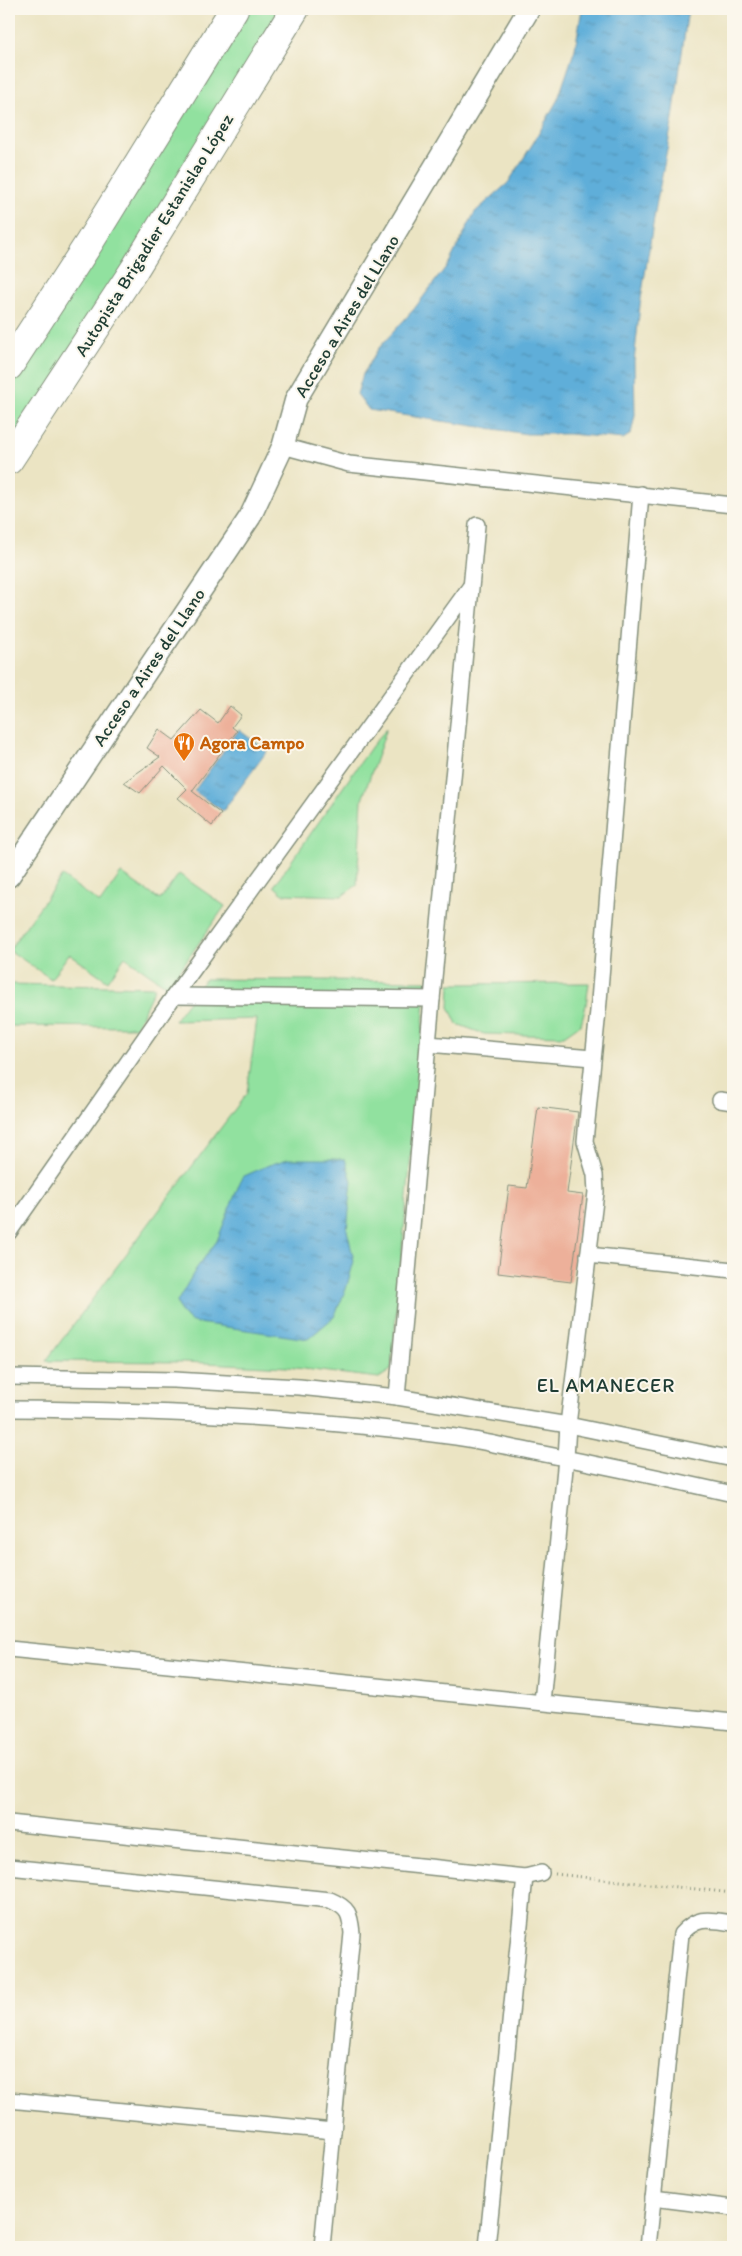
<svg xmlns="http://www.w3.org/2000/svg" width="742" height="2256" font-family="Itim,sans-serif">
	<defs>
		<pattern id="water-ripples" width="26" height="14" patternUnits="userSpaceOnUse" patternTransform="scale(1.25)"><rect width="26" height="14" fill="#5faed9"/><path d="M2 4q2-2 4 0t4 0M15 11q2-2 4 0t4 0" fill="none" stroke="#4e8fb1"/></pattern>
	</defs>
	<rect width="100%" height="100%" fill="#fbf7ec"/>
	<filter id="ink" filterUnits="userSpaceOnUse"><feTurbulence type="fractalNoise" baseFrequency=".02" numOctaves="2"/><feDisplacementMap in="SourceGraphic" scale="10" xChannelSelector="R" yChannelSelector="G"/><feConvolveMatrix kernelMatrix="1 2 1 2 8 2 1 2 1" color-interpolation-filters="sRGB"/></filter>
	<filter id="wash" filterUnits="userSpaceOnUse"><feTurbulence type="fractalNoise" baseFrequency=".0096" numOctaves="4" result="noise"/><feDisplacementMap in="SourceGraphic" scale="20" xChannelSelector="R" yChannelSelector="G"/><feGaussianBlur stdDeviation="1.12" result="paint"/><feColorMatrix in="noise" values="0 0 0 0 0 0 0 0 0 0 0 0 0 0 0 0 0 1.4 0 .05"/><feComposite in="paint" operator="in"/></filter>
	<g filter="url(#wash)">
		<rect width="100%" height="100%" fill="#ebe4c3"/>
		<!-- green -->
		<g fill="#91e19f" stroke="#588f6a">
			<path d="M234,9H295L9,460V366Z"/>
			<path d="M387,728L362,800L357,885L342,896L283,894L274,886L372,746Z"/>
			<path d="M121,873L160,900L179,874L225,906L168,987L125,957L108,981L69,954L51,979L9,950L62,876L100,903Z"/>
			<path d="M205,979L427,981L391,1370L379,1378L287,1367L185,1362L46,1361L247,1093L257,1019L174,1021Z"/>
			<path d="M589,983L586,1005L581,1024L564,1036L484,1034L457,1024L449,1007L450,984Z"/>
			<path d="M9,984L155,987L136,1027L9,1026Z"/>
		</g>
		<!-- water -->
		<g fill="url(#water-ripples)" stroke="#3f7686">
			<path d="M582,9H688L673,118L656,206L640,305L634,362L635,415L631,434L623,439L569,434H527L369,410L357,394L363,374L378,349L414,309L449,263L475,212L508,183L535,140L558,99L575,49Z"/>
			<path d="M239,730L267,751L223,811L194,791Z"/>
			<path d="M288,1159H345L352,1181L347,1230L354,1261L346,1289L334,1317L308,1339L192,1322L181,1313L177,1302L196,1269L217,1241L242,1177L269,1165Z"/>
		</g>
		<g id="blocks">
			<!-- building -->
			<g fill="#edb09a">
				<path d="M230,706L241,715L232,727L237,731L192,791L221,814L212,826L178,798L187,789L164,766L140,793L124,782L160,757L147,748L159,729L174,740L201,710L218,723Z"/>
				<path d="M538,1107L578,1112L567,1193L583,1195L571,1282L498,1273L509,1186L527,1188Z"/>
			</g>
		</g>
	</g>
	<g filter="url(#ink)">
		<use href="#blocks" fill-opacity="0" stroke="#85907c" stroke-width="1"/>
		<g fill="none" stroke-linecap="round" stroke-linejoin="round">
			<!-- street casing -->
			<g stroke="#85907c" stroke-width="18">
				<g id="street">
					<path d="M283,446L349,464L733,505"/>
					<path d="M174,996L432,999"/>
					<path d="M428,1044L592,1058"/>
					<path d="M720,1100L733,1102"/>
					<path d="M9,1232L174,996L470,587"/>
					<path d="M588,1255L733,1270"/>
					<path d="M9,1377L174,1380L299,1387L397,1397L568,1425L733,1459"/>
					<path d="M397,1397L432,999L477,525"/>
					<path d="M9,1409C158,1410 308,1417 456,1437C482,1441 508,1447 534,1452C601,1465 667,1479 733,1494"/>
					<path d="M9,1649L733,1722"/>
					<path d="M542,1702L566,1458L568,1425L596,1192L595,1175L585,1141L599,1001L641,494"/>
					<path d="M9,1823L525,1877L541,1873"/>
					<path d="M9,1867L330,1900C349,1908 350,1914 352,1933L322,2247"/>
					<path d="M9,2100L333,2131"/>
					<path d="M653,2198L733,2208"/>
					<path d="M487,2247L525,1877"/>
					<path d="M648,2247L681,1934C698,1915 710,1920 733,1923"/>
				</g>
			</g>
			<!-- secondary casing -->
			<g stroke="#85907c" stroke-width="24">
				<path id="secondary" d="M9,876L250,517L283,446L296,399L529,9"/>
			</g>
			<!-- highway casing -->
			<g stroke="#85907c" stroke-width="30">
				<g id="highway">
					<path d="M9,366L89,243L234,9"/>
					<path d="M9,460L134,270L295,9"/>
				</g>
			</g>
			<!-- path -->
			<path stroke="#85907c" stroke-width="3" stroke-dasharray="1 4" stroke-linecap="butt" d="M555,1874L733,1893"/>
			<!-- street -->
			<use href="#street" stroke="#fff" stroke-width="15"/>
			<!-- secondary -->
			<use href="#secondary" stroke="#fff" stroke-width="21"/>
			<!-- highway -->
			<use href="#highway" stroke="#fff" stroke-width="28"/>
		</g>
	</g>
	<!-- icons -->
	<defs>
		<g id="restaurant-pin" transform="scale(1.125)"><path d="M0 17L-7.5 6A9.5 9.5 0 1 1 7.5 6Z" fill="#e8710a" stroke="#fbf7ec"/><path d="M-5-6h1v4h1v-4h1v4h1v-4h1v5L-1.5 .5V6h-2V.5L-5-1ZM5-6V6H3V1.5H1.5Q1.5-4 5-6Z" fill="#fff"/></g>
	</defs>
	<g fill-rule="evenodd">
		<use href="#restaurant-pin" x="184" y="743"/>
	</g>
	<g text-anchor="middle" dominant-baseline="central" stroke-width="4" stroke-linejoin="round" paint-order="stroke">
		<!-- street labels -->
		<g font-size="18" fill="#1f3d34" stroke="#fbf7ec">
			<text transform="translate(154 235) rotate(-58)">Autopista Brigadier Estanislao López</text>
			<text transform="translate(347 316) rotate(-59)">Acceso a Aires del Llano</text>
			<text transform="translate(149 667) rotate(-56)">Acceso a Aires del Llano</text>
		</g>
		<!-- food labels -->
		<g font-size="18" font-weight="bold" fill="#c56008" stroke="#fbf7ec" text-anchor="start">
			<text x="200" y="743">Agora Campo</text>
		</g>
		<!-- quarter labels -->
		<g font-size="20" letter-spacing="1" fill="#1f3d34" stroke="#fbf7ec">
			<text x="606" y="1385">EL AMANECER</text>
		</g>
	</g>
	<!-- margin -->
	<rect width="742" height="2256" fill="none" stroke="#fbf7ec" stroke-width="30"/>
</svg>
